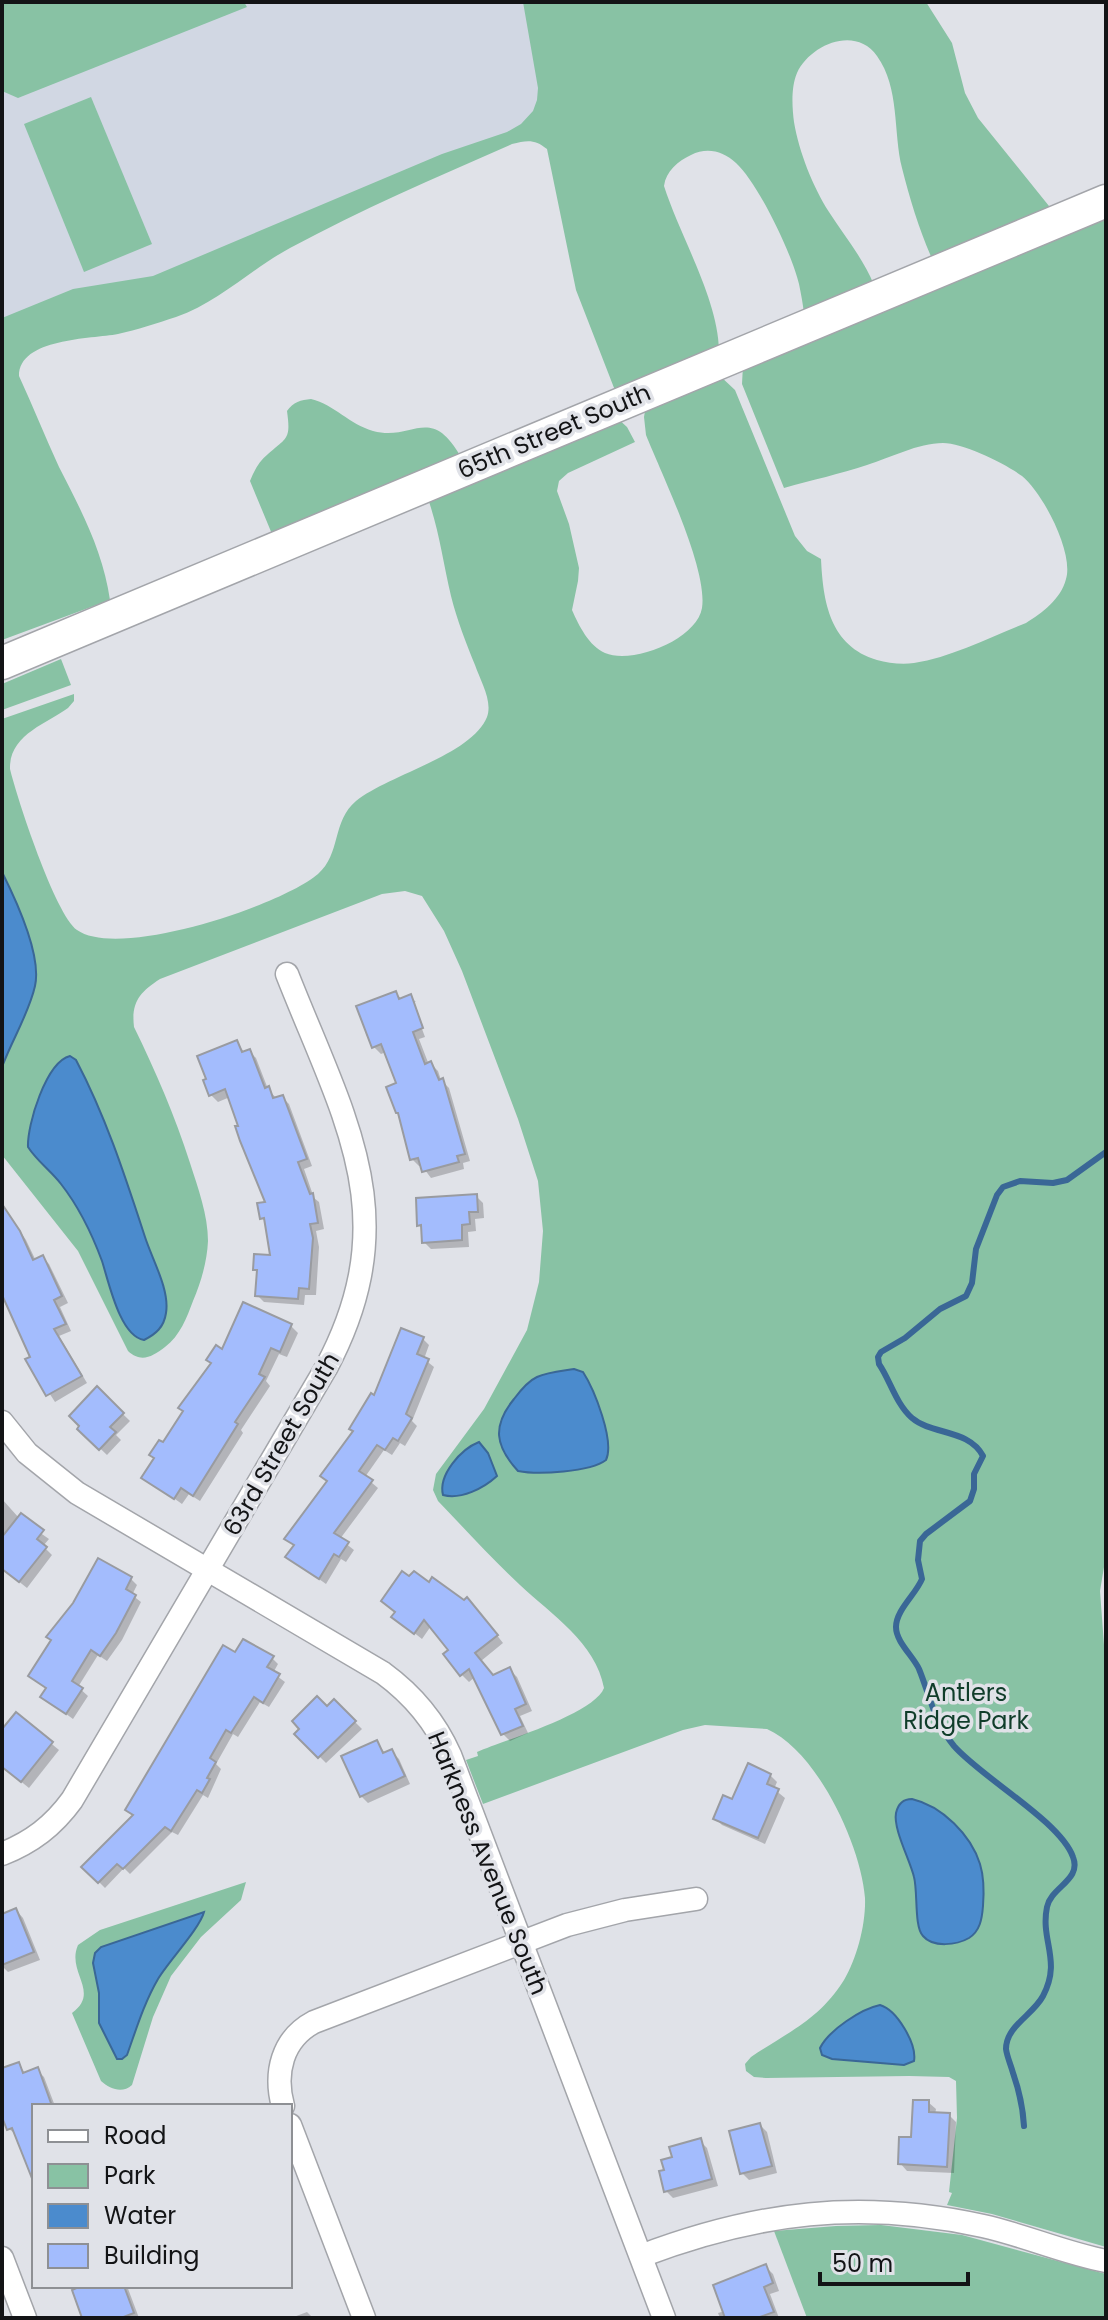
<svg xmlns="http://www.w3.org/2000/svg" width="1108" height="2320" font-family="Poppins,sans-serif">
	<rect width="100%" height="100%" fill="#e0e2e8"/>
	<!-- built -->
	<path fill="#d1d7e3" d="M2,2H586L622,95L2,347Z"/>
	<!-- green -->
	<g fill="#88c2a4">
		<path d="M2,2H244L247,7L18,98L2,91Z"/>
		<path d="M523,2H926L952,43L965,93L978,118L1053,211L933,261C920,232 910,200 902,168C893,132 900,88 877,56C855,25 810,45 797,73C791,87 792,107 794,122C799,152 813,187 829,212C845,237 863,258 874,285L804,314C803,304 801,294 799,284C792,254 758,183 736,163C723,151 707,147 691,155C678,161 666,171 664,186C680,236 718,299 719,350L616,393L576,290L547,149C535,139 527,140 512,144C437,177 362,209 290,248C251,269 219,302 176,317C157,323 137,330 118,334C91,339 19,338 19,376C33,406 45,437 59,467C81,510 103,551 110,600L2,640V318L73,289L153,276L442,154L507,132L521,124L533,111L537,100L538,88Z"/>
		<path d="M91,97L152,244L84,272L24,124Z"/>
		<path d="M1100,216L1106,219V1555L1100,1591L1106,1672V2247L992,2214L947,2205L952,2193L949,2192L957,2118L956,2081L949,2077L909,2076L766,2078L754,2077L746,2071L745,2064L751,2057C788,2032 819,2020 844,1980C857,1958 866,1924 865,1898C861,1845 817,1751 767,1729L705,1725L683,1730L483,1804L466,1760L478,1756L477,1752C505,1740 594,1714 604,1688C596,1643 551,1614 520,1585C491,1558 465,1529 438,1501L433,1490L436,1474L484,1409L527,1330L539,1282L543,1231L538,1181L518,1119L462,971L444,931L422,896L405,891L382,894L160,979C140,992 131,1002 134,1027C156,1072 175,1116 190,1163C198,1188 208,1215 208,1241C207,1262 201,1282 193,1301C187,1317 180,1336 165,1347C152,1357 141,1363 128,1351L78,1251L2,1155V719L74,694V701L68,708C46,724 9,735 10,769C17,798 55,914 77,930C119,960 282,905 318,874C341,854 332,821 356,801C388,775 472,755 487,717C493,701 480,680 475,665C466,643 457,620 451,596C443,562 439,529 427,496L616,417L627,427L635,442L568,473L559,481L557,491L569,524L579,568L578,581L572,610C579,626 589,646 605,653C633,665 697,639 702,608C708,569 662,475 646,435L644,417L646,405L719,375L735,390L795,536L807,551L821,559C823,602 830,646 877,660C888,663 902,665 914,663C952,657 990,637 1026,623C1042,613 1061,599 1066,579C1074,553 1043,493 1022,476C1006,464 963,443 943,443C918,443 890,458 867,465C840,474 812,480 784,488L742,384L743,365Z"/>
		<path d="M311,399C335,405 349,424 373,431C413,442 430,403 461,457L272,534L250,481C254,471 259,461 268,454C287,437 291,440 287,411C293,402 301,400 311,399Z"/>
		<path d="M61,659L71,685L2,710V684Z"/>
		<path d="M246,1882L241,1900L201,1937L171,1976L153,2017L132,2085C122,2094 110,2089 101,2081L72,2013C101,1992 66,1972 78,1945L100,1930Z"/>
		<path d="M881,2225L962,2235L1106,2274V2318H807L774,2231L836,2226Z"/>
	</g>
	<!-- water -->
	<g fill="#4b8bcd" stroke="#3a6796" stroke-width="2">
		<path d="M2,872C16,900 42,955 35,986C29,1013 12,1040 2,1067Z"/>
		<path d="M70,1056L76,1060C106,1117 125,1176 145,1237C152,1259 170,1290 166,1313C164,1327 156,1334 144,1340C120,1336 109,1283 102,1261C92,1234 79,1207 61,1184C51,1171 37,1161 28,1147C27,1125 46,1062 70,1056Z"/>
		<path d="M574,1369L583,1372C594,1389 615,1441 606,1460C590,1472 538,1475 518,1471C495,1446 492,1426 514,1399C520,1391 528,1381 537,1377C548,1372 562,1371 574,1369Z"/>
		<path d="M479,1442L488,1453L497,1476C484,1488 461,1500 443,1495C438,1475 461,1449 479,1442Z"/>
		<path d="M912,1799C942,1806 971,1835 980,1864C984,1877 984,1893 983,1906C982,1919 980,1931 969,1938C957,1945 933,1948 923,1936C914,1927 918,1892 914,1877C910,1860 893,1829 896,1813C898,1804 903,1799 912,1799Z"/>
		<path d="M204,1912C200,1928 168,1962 158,1979C144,2003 136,2030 127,2055L122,2059H117L99,2023V1993L93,1963L95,1953L101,1947Z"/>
		<path d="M880,2005C897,2010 917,2044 914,2061L904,2065L832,2059L822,2055L820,2048C829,2030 861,2009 880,2005Z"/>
	</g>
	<!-- shadow -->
	<g fill="#0003">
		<path d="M396,993L402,1000L410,997L416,1002H412L425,1037L419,1039L429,1065L431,1064L438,1071L441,1080L449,1088L470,1161L463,1163L464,1169L431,1178L422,1166H419L412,1159L398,1084L386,1052L381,1054L374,1047Z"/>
		<path d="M236,1042L245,1053L249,1051L256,1058L268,1089L277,1099L282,1097L289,1104L312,1166L304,1169L314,1198L319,1202L324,1229L316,1231L319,1247L316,1295H305L304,1305L264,1302L257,1295L259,1273L255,1269L273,1257L267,1223L262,1218L268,1203L230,1097L218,1102L211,1095Z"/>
		<path d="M476,1196L483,1203L484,1218L475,1219L476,1231L468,1232L469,1247L431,1249L424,1242L423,1229L419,1225Z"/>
		<path d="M2,1204L26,1240L36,1261L43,1258L49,1264L68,1303L60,1307L71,1331L59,1336L87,1383L55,1402L28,1360L32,1358L2,1293Z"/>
		<path d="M244,1305L291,1326L298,1333L287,1357L279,1354L266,1381L270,1386L241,1430L243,1433L200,1501L189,1494L182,1504L144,1477L222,1352Z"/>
		<path d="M423,1339L429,1345L424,1359L434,1367L412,1421L417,1426L405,1446L400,1443L392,1455L384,1450L365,1477L378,1488L340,1539L354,1550L346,1562L341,1559L326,1584L288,1557L295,1546L287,1539L329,1481L375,1398Z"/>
		<path d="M97,1389L130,1421L116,1435L121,1440L107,1455L80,1429Z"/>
		<path d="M2,1499L19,1518L49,1539L43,1546L52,1555L27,1588L2,1568Z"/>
		<path d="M99,1561L131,1579L137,1585L132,1595L141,1602L122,1640L107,1661L98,1655L78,1687L88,1696L73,1719L43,1697L48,1689L31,1676Z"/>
		<path d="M464,1602L474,1606L503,1643L481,1661L493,1677L510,1670L517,1677L532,1711L520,1716L528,1733L510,1741L503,1734L475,1677L469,1682L462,1675L446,1655L451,1650L431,1626L422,1639L394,1617Z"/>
		<path d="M236,1655L272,1658L278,1664L273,1673L285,1682L269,1707L260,1702L238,1737L233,1734L216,1764L221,1769L208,1798L203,1795L178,1835L172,1832L130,1874L124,1868L105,1888L84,1867L134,1816Z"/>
		<path d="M334,1701L362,1729L326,1763L297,1734Z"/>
		<path d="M18,1716L59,1750L29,1788L2,1766V1736Z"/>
		<path d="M376,1742L386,1754L392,1752L399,1759L410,1784L368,1803L361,1796Z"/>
		<path d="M770,1775L777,1782L774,1789L785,1798L765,1844L722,1825L715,1818L733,1801Z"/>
		<path d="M16,1910L23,1918L40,1960L8,1972L2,1966V1916Z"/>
		<path d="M18,2064L26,2074L37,2070L44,2077L55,2106H34V2178L17,2135L9,2129L2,2111V2070Z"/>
		<path d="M928,2102L936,2109L935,2115H949L956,2122L954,2173L907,2171L900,2163Z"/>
		<path d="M760,2125L767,2132L777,2173L749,2180L742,2173Z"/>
		<path d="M700,2141L707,2148L718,2186L673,2198L666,2191L667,2171L674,2158Z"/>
		<path d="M766,2267L773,2274L779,2291L770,2294L779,2318H720L718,2313L725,2311Z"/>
		<path d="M72,2286H127L139,2318H85Z"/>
		<path d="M307,2312L313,2318H291Z"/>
	</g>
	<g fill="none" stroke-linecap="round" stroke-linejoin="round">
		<!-- stream -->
		<path stroke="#3a6796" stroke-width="6" d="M1024,2126C1023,2108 1019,2090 1013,2073C1011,2065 1007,2057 1006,2049C1006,2026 1033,2015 1043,1996C1062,1960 1040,1941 1047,1907C1051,1887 1082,1880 1073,1857C1060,1821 982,1778 954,1746C934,1722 930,1696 919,1669C913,1656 896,1642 896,1627C896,1610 916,1594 922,1579L918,1560L920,1541L926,1534L970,1501L974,1489V1474L983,1456C969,1429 932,1435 912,1418C896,1404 890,1380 879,1364L878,1357L881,1352L905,1338L940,1309L966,1296L972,1283L976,1249L997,1195L1003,1187L1020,1181L1053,1183L1067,1180L1106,1152"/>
	</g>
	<!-- building -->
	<g fill="#a3bcfd" stroke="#999ba0" stroke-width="2">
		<path d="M396,991L399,999L411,994L423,1028L413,1032L425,1064L431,1061L439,1080L443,1078L465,1154L457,1156L459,1162L422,1172L418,1158L410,1160L398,1113H396L386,1087L396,1083L381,1044L372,1048L356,1006Z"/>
		<path d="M237,1040L242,1052L250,1049L265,1088L269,1086L273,1098L283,1095L307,1159L298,1162L310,1194L313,1193L318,1223L310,1224L313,1238L309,1289L299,1288L298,1299L255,1296L257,1270H253L254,1254L270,1255L264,1218L260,1219L257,1203L265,1202L240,1141L235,1126H238L225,1089L209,1096L203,1080L206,1079L197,1056Z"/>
		<path d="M477,1194L478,1212H469L470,1224L462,1225V1240L422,1243L421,1225L417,1226L416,1198Z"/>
		<path d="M2,1204L20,1231L33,1260L43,1255L55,1281L62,1296L54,1300L66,1324L54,1329L82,1376L46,1396L25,1359L30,1357L2,1295Z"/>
		<path d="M243,1302L292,1324L280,1352L271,1348L259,1374L265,1377L235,1422L238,1424L193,1496L181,1488L174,1499L141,1478L154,1458L149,1455L159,1440L163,1442L183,1411L178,1408L211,1363L206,1360L216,1345L222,1349Z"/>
		<path d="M401,1328L424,1337L417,1354L429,1359L406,1414L412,1418L398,1441L393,1438L385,1450L377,1445L359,1471L373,1480L334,1533L349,1542L339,1557L334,1554L319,1579L285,1557L294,1545L284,1539L327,1481L320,1476L353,1431L349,1429L371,1393L374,1395Z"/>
		<path d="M97,1386L124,1413L110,1427L116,1432L99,1450L77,1429L79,1426L69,1416Z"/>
		<path d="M21,1513L44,1530L37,1539L47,1547L19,1582L2,1569V1537Z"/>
		<path d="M98,1558L132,1577L126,1589L136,1595L116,1633L100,1656L91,1650L72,1681L83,1688L66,1714L40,1697L46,1688L28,1676L51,1640L46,1637L73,1603Z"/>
		<path d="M402,1571L409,1576L414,1571L429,1582L432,1577L464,1600L467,1597L498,1635L475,1653L493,1675L510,1667L526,1704L515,1709L523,1726L501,1735L469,1669L460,1676L443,1654L448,1650L424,1620L414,1634L391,1617L395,1612L381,1601Z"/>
		<path d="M243,1639L274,1656L267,1667L280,1674L263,1703L254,1697L231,1733L226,1730L210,1758L216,1762L207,1778L210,1779L202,1793L197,1790L171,1831L165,1827L123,1869L117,1864L98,1883L81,1867L133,1815L125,1810L223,1645L235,1652Z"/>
		<path d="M317,1696L327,1706L334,1699L356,1721L318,1758L294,1734L299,1729L292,1721Z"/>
		<path d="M16,1712L53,1742L21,1782L2,1767V1729Z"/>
		<path d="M377,1740L383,1753L392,1749L405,1776L360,1797L341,1756Z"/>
		<path d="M748,1763L771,1774L767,1784L779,1789L758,1838L713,1819L723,1795L732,1799Z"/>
		<path d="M16,1908L34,1952L2,1965V1914Z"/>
		<path d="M19,2062L23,2073L38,2067L52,2106H34L33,2181L12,2128L7,2130L2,2117V2068Z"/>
		<path d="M913,2100H929V2112L950,2113L947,2167L898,2164L899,2137H911Z"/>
		<path d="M760,2123L772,2166L740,2174L729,2131Z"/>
		<path d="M701,2138L712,2179L664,2192L659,2171L664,2170L661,2160L672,2157L669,2147Z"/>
		<path d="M766,2264L773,2283L764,2287L774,2312L757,2318H725L713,2285Z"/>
		<path d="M81,2286H124L134,2313L121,2318H82L72,2290Z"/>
	</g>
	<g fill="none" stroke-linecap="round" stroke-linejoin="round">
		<!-- street casing -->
		<g stroke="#a3a5aa" stroke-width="25">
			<g id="street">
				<path d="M2,1422L27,1453L77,1493L383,1673C413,1695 435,1721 450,1755L664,2318"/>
				<path d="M2,1854C32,1842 53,1826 72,1800L326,1368C407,1216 344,1119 287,974"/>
				<path d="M283,2106C274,2073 282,2039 314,2022L567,1925L625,1910L696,1899"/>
				<path d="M290,2125L364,2318"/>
				<path d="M641,2256C757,2212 860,2199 983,2226C1024,2235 1064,2253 1106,2261"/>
				<path d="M2,2258L25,2318"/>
			</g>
		</g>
		<!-- secondary casing -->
		<g stroke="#a3a5aa" stroke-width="35">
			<path id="secondary" d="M2,663L1106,201"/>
		</g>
		<!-- street -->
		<use href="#street" stroke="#fff" stroke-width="22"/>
		<!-- secondary -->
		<use href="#secondary" stroke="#fff" stroke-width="32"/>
	</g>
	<g text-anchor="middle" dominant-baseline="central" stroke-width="7" stroke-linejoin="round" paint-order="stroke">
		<!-- street labels -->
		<g font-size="24" fill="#131416" stroke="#e0e2e8">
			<text transform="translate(554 431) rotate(-23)">65th Street South</text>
			<text transform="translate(281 1444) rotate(-60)">63rd Street South</text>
			<text transform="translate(488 1863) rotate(68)">Harkness Avenue South</text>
		</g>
		<!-- park labels -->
		<g font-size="24" fill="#103d2a" stroke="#e0e2e8">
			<text x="966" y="1692">Antlers<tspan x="966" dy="28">Ridge Park</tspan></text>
		</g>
	</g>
	<!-- border -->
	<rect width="1108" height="2320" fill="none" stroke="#131416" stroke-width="8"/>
	<!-- legend -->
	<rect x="32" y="2104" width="260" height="184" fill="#e0e2e8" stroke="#8e9094" stroke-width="2"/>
	<rect x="48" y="2130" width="40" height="12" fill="#ffffff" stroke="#8e9094" stroke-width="2"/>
	<text x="104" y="2144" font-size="24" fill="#131416">Road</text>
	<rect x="48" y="2164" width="40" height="24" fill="#88c2a4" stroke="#8e9094" stroke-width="2"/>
	<text x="104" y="2184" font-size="24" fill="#131416">Park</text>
	<rect x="48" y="2204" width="40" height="24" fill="#4b8bcd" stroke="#8e9094" stroke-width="2"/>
	<text x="104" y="2224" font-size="24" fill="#131416">Water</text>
	<rect x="48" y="2244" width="40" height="24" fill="#a3bcfd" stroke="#8e9094" stroke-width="2"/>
	<text x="104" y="2264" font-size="24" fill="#131416">Building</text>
	<!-- scale -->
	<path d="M820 2272v12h148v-12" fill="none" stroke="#131416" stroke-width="4"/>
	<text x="832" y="2272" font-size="24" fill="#131416" stroke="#e0e2e8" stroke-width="6" paint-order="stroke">50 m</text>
</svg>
